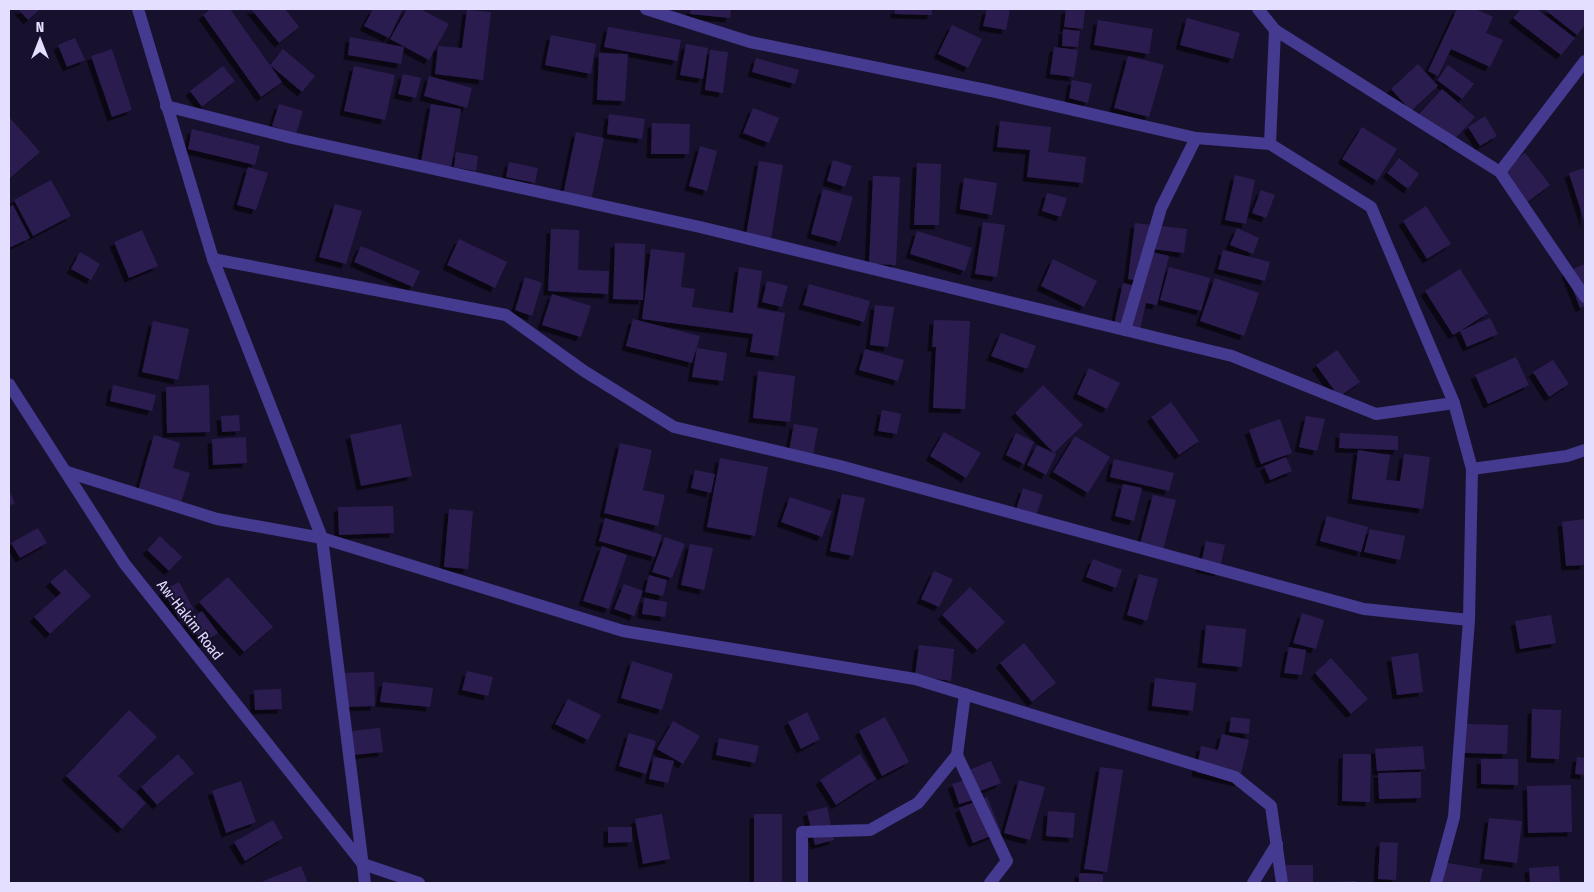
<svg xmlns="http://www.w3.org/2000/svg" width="1594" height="892" font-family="'Fira Sans Condensed',sans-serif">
	<defs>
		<filter id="shadow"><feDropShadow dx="-4.5" dy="4.5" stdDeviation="0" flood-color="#0009"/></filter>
	</defs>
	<rect width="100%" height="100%" fill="#18112e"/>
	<!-- building -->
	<g fill="#2b1c50" filter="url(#shadow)">
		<path d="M18,9H40L28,20Z"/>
		<path d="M211,9H230L282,82L261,97L203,15Z"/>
		<path d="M251,9H285L299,27L279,43Z"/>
		<path d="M373,9H403L389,38L364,26Z"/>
		<path d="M407,9H420L449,24L429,60L390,39Z"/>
		<path d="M691,9H731L730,18L690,14Z"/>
		<path d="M895,9H932V15L895,14Z"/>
		<path d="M987,9H1010L1006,30L983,26Z"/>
		<path d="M1066,9H1085L1083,29L1064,27Z"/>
		<path d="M1457,9H1475L1493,17L1486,33L1503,40L1490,67L1451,49L1438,76L1428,71Z"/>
		<path d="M1521,9H1537L1575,38L1561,55L1513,18Z"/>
		<path d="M1544,9H1585V25L1577,35Z"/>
		<path d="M467,10L491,12L483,80L435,74L438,46L462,48Z"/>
		<path d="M1187,18L1240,33L1233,59L1180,45Z"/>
		<path d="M1098,20L1153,29L1149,54L1094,45Z"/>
		<path d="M952,25L982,39L968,68L938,54Z"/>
		<path d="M608,27L681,40L677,61L604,47Z"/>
		<path d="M1063,29L1080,31L1078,47L1062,46Z"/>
		<path d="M551,35L596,44L591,74L545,65Z"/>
		<path d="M350,37L404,47L401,64L348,55Z"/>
		<path d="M75,38L85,60L67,67L58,45Z"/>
		<path d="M686,44L708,48L703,79L680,75Z"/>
		<path d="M1054,47L1078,50L1074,77L1050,74Z"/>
		<path d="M112,49L132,110L112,117L91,56Z"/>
		<path d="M283,49L315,76L302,92L270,65Z"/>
		<path d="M710,50L728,52L723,93L705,90Z"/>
		<path d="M599,53L628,54L625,101L597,100Z"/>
		<path d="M1128,56L1164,65L1149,117L1114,108Z"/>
		<path d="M756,58L799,70L795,84L752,72Z"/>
		<path d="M1418,64L1438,86L1411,111L1391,89Z"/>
		<path d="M1448,65L1474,84L1462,99L1437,80Z"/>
		<path d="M223,66L235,81L202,107L190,91Z"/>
		<path d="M354,66L395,75L385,120L344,111Z"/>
		<path d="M403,74L421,78L416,98L398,94Z"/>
		<path d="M429,76L472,88L467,108L424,96Z"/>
		<path d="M1072,80L1092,84L1088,103L1069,98Z"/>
		<path d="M1442,89L1475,117L1451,143L1419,114Z"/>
		<path d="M279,104L303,111L296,134L272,126Z"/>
		<path d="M431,104L461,109L451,168L421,162Z"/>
		<path d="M753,108L779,118L769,143L743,133Z"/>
		<path d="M609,114L645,119L642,139L607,134Z"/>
		<path d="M1485,116L1497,136L1480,146L1468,127Z"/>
		<path d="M9,117L40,152L9,179Z"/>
		<path d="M1000,121L1051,127L1048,152L1086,157L1083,183L1027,177L1030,150L997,147Z"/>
		<path d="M652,123L690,124L689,154H651Z"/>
		<path d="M1362,127L1397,149L1377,181L1342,159Z"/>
		<path d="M192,129L260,146L255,165L188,149Z"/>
		<path d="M576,132L604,138L591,201L563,195Z"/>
		<path d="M700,146L717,151L707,191L689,186Z"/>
		<path d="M456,152L478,156L476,171L454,167Z"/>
		<path d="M1525,153L1550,185L1525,204L1501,172Z"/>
		<path d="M1399,158L1419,174L1408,189L1387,173Z"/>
		<path d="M833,160L852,166L845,187L827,181Z"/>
		<path d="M759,161L783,165L771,239L746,235Z"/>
		<path d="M509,162L538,168L535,183L506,177Z"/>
		<path d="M917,163L941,164L939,225H914Z"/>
		<path d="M248,167L268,173L256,210L237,205Z"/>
		<path d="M1585,168V224L1569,173Z"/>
		<path d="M1235,175L1255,180L1246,224L1225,220Z"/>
		<path d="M873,176L900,177L896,265L869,264Z"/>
		<path d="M964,178L997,183L992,215L960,209Z"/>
		<path d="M51,180L71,216L33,236L14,200Z"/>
		<path d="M823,189L853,197L840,242L811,234Z"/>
		<path d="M1261,190L1275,195L1266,218L1252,213Z"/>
		<path d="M1047,193L1067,198L1061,217L1042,211Z"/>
		<path d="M335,204L362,211L346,264L319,257Z"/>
		<path d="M13,205L30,238L9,248V207Z"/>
		<path d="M1426,206L1451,244L1427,259L1403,221Z"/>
		<path d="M983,222L1005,225L997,277L975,274Z"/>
		<path d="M1135,223L1187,229L1184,253L1144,248L1140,281L1128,279Z"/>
		<path d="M1237,228L1259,238L1253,254L1230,245Z"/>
		<path d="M551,229L579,230L578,270L609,271L608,294L548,291Z"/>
		<path d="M142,230L158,266L129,278L114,242Z"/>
		<path d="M917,231L972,248L965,271L910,254Z"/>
		<path d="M459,239L507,262L495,288L447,265Z"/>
		<path d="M615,243L645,244L643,300L613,299Z"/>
		<path d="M361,246L420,271L413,287L354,262Z"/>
		<path d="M651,249L685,253L681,287L695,289L692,307L733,313L739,267L762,271L756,316L757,308L785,313L778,356L750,352L753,334L642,319Z"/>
		<path d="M1223,250L1270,262L1265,281L1218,269Z"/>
		<path d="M1148,251L1169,256L1157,305L1146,303L1140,330L1114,325L1123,283L1140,287Z"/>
		<path d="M80,252L100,264L91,280L71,269Z"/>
		<path d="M1053,259L1097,281L1084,307L1041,286Z"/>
		<path d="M1585,264V306L1580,308L1566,272Z"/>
		<path d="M1169,267L1210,278L1201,311L1160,300Z"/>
		<path d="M1460,269L1488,313L1460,331L1490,318L1498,334L1467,347L1460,331L1453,335L1425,291Z"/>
		<path d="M525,277L542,283L532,316L515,310Z"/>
		<path d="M1215,278L1259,293L1244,336L1200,321Z"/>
		<path d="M767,281L788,286L782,307L762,302Z"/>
		<path d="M809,284L870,301L864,322L803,305Z"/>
		<path d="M552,294L591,306L581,337L542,325Z"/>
		<path d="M875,305L894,307L888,347L870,345Z"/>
		<path d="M633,319L700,336L692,363L626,346Z"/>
		<path d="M934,320L970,321L965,409L933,408L936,347H932Z"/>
		<path d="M153,321L189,329L178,380L142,372Z"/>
		<path d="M1001,333L1036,346L1027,369L991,356Z"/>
		<path d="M697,348L727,353L723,381L692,377Z"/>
		<path d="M865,349L904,360L898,381L859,370Z"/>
		<path d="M1337,350L1360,382L1339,397L1316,365Z"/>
		<path d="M1516,357L1529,385L1488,404L1475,375Z"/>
		<path d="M1553,360L1569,384L1549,397L1533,372Z"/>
		<path d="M1089,368L1120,383L1107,409L1077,394Z"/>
		<path d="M758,371L795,376L790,422L753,418Z"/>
		<path d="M113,385L156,395L152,411L110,401Z"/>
		<path d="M209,385L210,432L167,433L166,387Z"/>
		<path d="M1043,385L1083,425L1054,453L1015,413Z"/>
		<path d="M1171,402L1199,441L1179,455L1151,417Z"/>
		<path d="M882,410L901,414L897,434L878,431Z"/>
		<path d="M239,415L240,431L222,432L221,416Z"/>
		<path d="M1306,416L1325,419L1317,451L1299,447Z"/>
		<path d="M1280,419L1292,453L1261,464L1249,430Z"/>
		<path d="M401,424L412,476L361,486L350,435Z"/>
		<path d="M794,424L818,428L813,455L789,451Z"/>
		<path d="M944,432L981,453L966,478L930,456Z"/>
		<path d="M1016,433L1034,442L1024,464L1006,455Z"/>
		<path d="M1340,433L1398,436V450L1339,448Z"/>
		<path d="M154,435L180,443L173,468L190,473L180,506L137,494Z"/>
		<path d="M1075,436L1110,457L1088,493L1053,472Z"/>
		<path d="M246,437L247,463L213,465L212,439Z"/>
		<path d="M620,443L652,450L643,490L665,495L658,526L604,513Z"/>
		<path d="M1037,445L1056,454L1046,475L1027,465Z"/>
		<path d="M1358,450L1390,455L1386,480L1400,481L1404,454L1430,457L1423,509L1352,499Z"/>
		<path d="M1286,457L1292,471L1270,480L1264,466Z"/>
		<path d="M720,458L768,467L755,536L707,527Z"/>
		<path d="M1114,459L1174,473L1169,491L1110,477Z"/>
		<path d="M695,470L715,474L711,493L691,488Z"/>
		<path d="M1123,484L1142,488L1134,521L1115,516Z"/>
		<path d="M1023,488L1043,495L1036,516L1016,510Z"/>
		<path d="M9,490L15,503L9,506Z"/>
		<path d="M842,494L865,498L853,556L830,551Z"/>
		<path d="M1153,495L1176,500L1163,550L1140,544Z"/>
		<path d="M790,497L832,511L822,537L781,522Z"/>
		<path d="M393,506L394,533L339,535L338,507Z"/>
		<path d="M449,509L473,511L468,569L444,567Z"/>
		<path d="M1327,516L1368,527L1361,552L1320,541Z"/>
		<path d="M605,518L662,535L655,557L599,541Z"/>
		<path d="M1585,519V565L1566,566L1562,522Z"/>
		<path d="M38,528L47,543L20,558L11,543Z"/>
		<path d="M1370,529L1405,536L1400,560L1364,552Z"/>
		<path d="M160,536L182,557L169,571L147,550Z"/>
		<path d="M665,537L685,544L672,578L652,572Z"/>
		<path d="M1206,541L1225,545L1219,572L1200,568Z"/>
		<path d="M690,544L713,548L704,590L681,585Z"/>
		<path d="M602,546L627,555L609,609L583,601Z"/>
		<path d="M1093,559L1122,570L1116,588L1086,577Z"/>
		<path d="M65,569L91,596L50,634L34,617L61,593L50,582Z"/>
		<path d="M934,571L953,579L939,607L921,599Z"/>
		<path d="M1139,574L1158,579L1147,621L1127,615Z"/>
		<path d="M649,575L667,580L663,596L645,592Z"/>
		<path d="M228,577L273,627L244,652L199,602Z"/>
		<path d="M179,582L194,610L179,619L163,591Z"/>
		<path d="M624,584L643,591L634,616L614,609Z"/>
		<path d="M970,587L1005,622L977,650L942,615Z"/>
		<path d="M644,598L667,602L665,617L642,614Z"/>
		<path d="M202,611L218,633L203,643L187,622Z"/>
		<path d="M1302,613L1324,620L1316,649L1293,643Z"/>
		<path d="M1551,615L1556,643L1520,649L1515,621Z"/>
		<path d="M1206,625L1246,629L1242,667L1202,663Z"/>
		<path d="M1024,643L1056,683L1032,702L1000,663Z"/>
		<path d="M919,645L954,649L951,681L915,676Z"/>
		<path d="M1289,647L1306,650L1302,675L1284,673Z"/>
		<path d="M1418,653L1423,692L1397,695L1391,657Z"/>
		<path d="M1331,658L1368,699L1351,714L1315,673Z"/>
		<path d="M632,661L673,674L662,710L621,698Z"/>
		<path d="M467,671L493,677L488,696L462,690Z"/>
		<path d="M374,672L375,706L343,707L342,673Z"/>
		<path d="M1155,678L1196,683L1193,711L1152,706Z"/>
		<path d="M383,682L433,688L430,707L380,702Z"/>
		<path d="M281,689L282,709L255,710L254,690Z"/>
		<path d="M568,699L601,715L588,740L555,724Z"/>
		<path d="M1532,709L1561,710L1559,759L1531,758Z"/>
		<path d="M129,710L157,737L118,776L146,803L122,829L66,776Z"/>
		<path d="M807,712L820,739L801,749L788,722Z"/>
		<path d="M885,717L909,762L882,776L859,731Z"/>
		<path d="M1231,717L1250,719L1249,734L1229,732Z"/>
		<path d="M673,721L700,736L683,764L657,749Z"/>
		<path d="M1466,724L1508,725L1507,754L1465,753Z"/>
		<path d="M380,728L383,752L354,755L351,731Z"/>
		<path d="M629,733L656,741L646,774L619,766Z"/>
		<path d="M1222,734L1249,740L1239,782L1196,772L1201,746L1218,750Z"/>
		<path d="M719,738L759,746L755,763L716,755Z"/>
		<path d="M1423,746L1425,769L1377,771L1375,749Z"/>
		<path d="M178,754L194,773L157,805L141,787Z"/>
		<path d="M860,754L876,779L836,805L820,780Z"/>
		<path d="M1343,754H1371L1370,802L1342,801Z"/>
		<path d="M654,757L674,761L668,783L649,779Z"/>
		<path d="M1577,757L1585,758V775L1575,774Z"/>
		<path d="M1481,759H1518V785L1481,784Z"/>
		<path d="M991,761L1001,783L978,792L969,770Z"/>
		<path d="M1100,767L1123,770L1107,872L1084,869Z"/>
		<path d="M1421,772V798L1379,799L1378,773Z"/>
		<path d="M970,778L977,799L959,804L952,784Z"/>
		<path d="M1019,780L1045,787L1030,840L1004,833Z"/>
		<path d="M241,781L256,822L226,833L212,791Z"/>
		<path d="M1571,785L1572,832L1528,833L1527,786Z"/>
		<path d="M987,797L1001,832L973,843L959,808Z"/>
		<path d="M827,807L834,840L815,845L807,812Z"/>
		<path d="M1048,811L1075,813L1073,838L1046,836Z"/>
		<path d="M662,814L670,859L643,864L635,819Z"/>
		<rect x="754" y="814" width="28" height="69"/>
		<path d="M1489,818L1522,821L1517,863L1484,859Z"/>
		<path d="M273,820L283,838L245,861L234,842Z"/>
		<path d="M608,827H632V842L608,843Z"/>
		<path d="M1380,842L1398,843L1396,880L1378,879Z"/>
		<path d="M1441,862L1483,869L1480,883H1438Z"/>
		<rect x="1286" y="865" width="27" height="18"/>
		<path d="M301,866L308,883H259Z"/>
		<path d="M1559,866L1560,883H1530L1529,868Z"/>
		<path d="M1079,873L1103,874V883H1079Z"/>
		<path d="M1356,881V883H1326V882Z"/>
	</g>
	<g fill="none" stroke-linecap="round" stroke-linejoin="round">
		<!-- minor -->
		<g stroke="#443a8f" stroke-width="12">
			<path d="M138,9L213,259L322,538L365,883"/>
			<path d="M646,9L750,42L991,91L1196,138L1270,144"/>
			<path d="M1258,9L1275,30L1270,144L1371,207L1454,403L1472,469L1469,620L1454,817L1436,883"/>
			<path d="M1275,30L1500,172L1585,297"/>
			<path d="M166,106L292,138L700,227L1232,356L1376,414L1454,403"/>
			<path d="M1500,172L1585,61"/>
			<path d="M213,259L506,315L584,371L674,427L840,466L1364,609L1469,620"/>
			<path d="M1125,330L1161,208L1196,138"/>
			<path d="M9,384L124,563L363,864"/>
			<path d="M1472,469L1567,456L1585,450"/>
			<path d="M67,472L217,519L322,538L623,631L915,679L1235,777L1271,806L1282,883"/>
			<path d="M957,755L1007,861L990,883"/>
			<path d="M363,864L419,883"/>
			<path d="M802,883V832L870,830L918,803L957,755L965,694"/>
			<path d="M1253,883L1277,844"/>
		</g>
	</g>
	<g text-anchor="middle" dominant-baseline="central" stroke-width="4" stroke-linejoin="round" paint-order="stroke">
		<!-- street labels -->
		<g font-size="15" fill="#e4deff" stroke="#18112e">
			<text transform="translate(190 620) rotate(52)">Aw-Hakim Road</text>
		</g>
	</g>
	<!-- border -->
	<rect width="1594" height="892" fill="none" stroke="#e4deff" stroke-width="20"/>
	<!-- north arrow -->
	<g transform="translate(40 40)" stroke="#18112e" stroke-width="4" paint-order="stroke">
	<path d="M0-4L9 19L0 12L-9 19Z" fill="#e4deff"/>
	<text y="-8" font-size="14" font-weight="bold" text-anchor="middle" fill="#e4deff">N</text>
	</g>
</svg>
